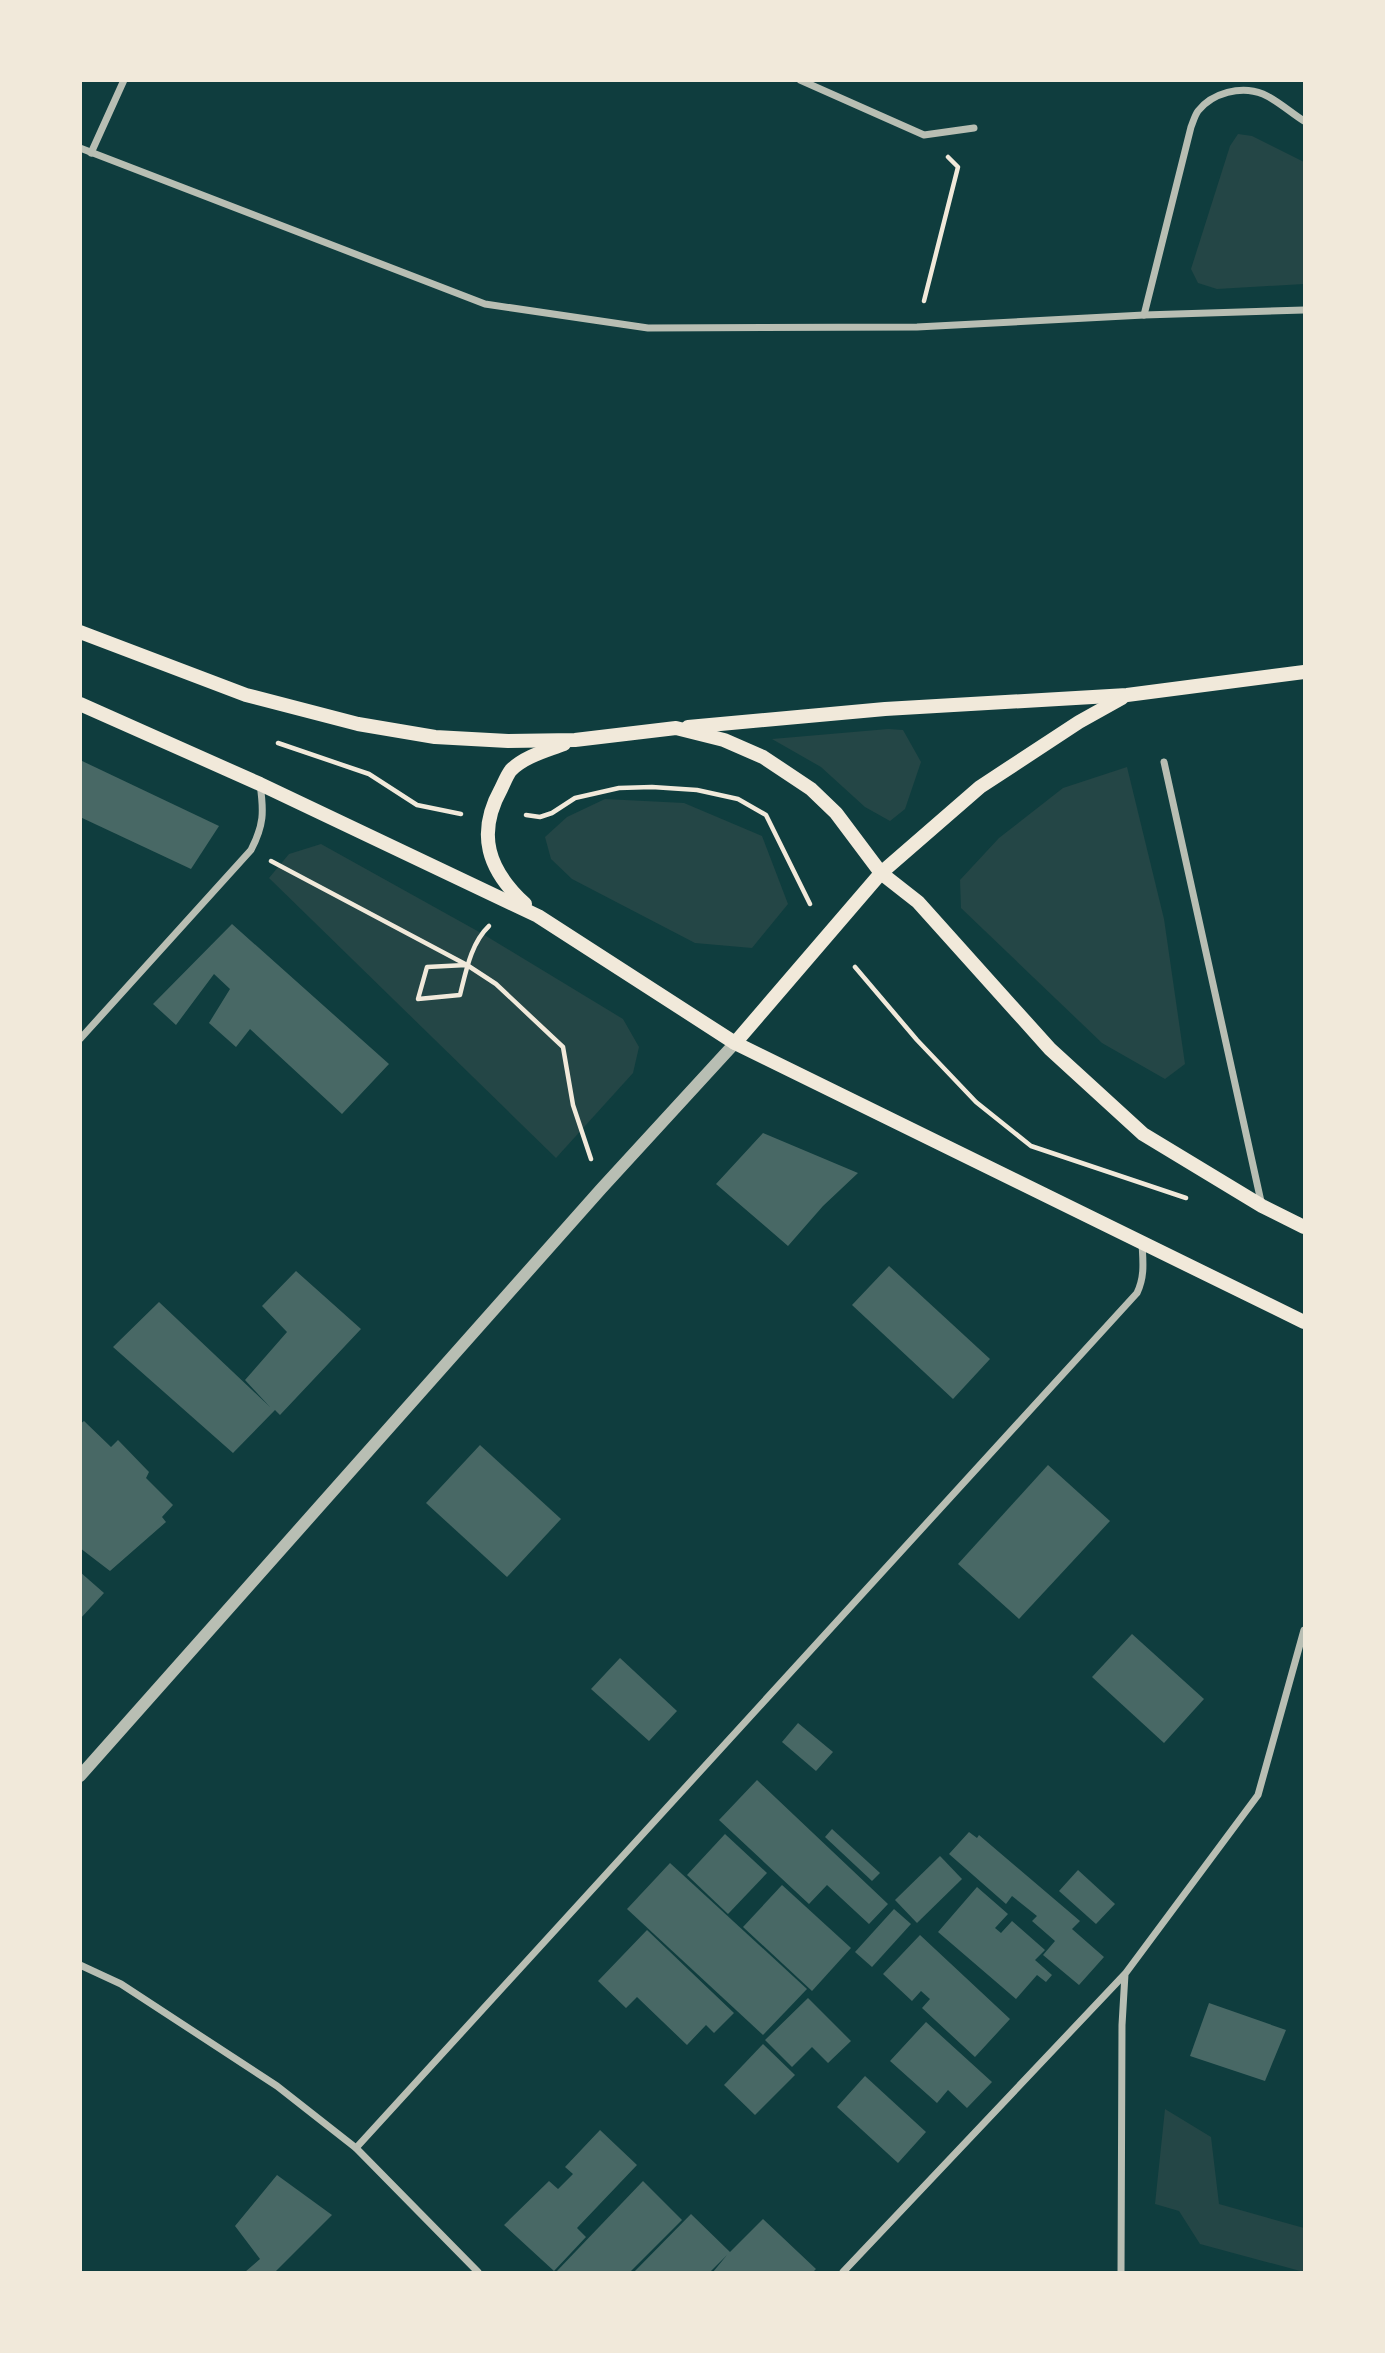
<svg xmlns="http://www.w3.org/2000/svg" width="1385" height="2353" font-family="'Fira Sans',sans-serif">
	<rect width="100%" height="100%" fill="#0f3d3e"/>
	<!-- green -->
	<g fill="#244646">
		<path d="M1238,134L1252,136L1304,162V284L1217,289L1198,283L1191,269L1230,146Z"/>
		<path d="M888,729L903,730L921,762L905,809L890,821L865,807L821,767L772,739Z"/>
		<path d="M1127,767L1164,919L1185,1064L1165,1079L1102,1043L961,908L960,880L999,838L1063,788Z"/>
		<path d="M605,799L684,803L762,836L788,904L752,948L695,943L572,879L551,859L545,837L567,817Z"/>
		<path d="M321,844L481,933L623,1019L639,1047L633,1073L556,1158L269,878L289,854Z"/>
		<path d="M1165,2109L1211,2137L1219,2204L1304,2228V2272L1200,2244L1179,2211L1155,2204Z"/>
	</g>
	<!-- building -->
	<g fill="#486865">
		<path d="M80,760L219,826L191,869L80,817Z"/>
		<path d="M232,924L389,1064L342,1114L250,1029L236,1047L209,1023L230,989L214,974L176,1025L153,1004Z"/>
		<path d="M763,1133L858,1173L823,1206L788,1246L716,1184Z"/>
		<path d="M889,1266L990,1359L953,1399L852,1305Z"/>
		<path d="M296,1271L361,1329L280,1415L275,1410L233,1453L113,1347L159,1302L270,1407L245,1380L287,1332L262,1306Z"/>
		<path d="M84,1421L111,1447L118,1440L149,1472L146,1478L173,1505L162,1517L166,1522L110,1571L80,1548V1424Z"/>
		<path d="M480,1445L561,1519L507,1577L426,1503Z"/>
		<path d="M1048,1465L1110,1521L1019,1619L958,1564Z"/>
		<path d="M80,1572L104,1593L80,1619Z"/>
		<path d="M1132,1634L1204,1699L1164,1743L1092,1677Z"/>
		<path d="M620,1658L677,1711L649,1741L591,1689Z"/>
		<path d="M798,1723L833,1752L816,1771L782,1742Z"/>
		<path d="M757,1780L888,1904L869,1924L827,1885L809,1904L719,1820Z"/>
		<path d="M832,1829L880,1873L872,1881L825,1837Z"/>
		<path d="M969,1832L977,1838L979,1835L1080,1921L1072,1929L1104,1957L1079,1985L1043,1955L1055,1941L1032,1921L1037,1916L1012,1896L1006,1904L949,1854Z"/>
		<path d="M725,1834L767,1873L728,1914L687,1875Z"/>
		<path d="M940,1856L962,1879L917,1923L895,1900Z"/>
		<path d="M670,1863L807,1989L763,2035L627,1909Z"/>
		<path d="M1078,1870L1115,1904L1096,1924L1059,1891Z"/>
		<path d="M782,1885L851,1948L812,1991L743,1927Z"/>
		<path d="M977,1887L1008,1914L995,1928L1001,1933L1012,1921L1045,1950L1035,1960L1052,1975L1046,1982L1037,1975L1016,1999L938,1932Z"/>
		<path d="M894,1909L911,1924L872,1967L855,1952Z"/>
		<path d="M647,1930L734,2013L714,2033L706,2025L687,2045L637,1997L626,2008L598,1981Z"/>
		<path d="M920,1935L1010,2019L975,2057L922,2008L930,1999L921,1991L912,2001L883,1974Z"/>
		<path d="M808,1998L851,2041L828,2063L812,2047L792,2067L765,2040Z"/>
		<path d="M1209,2003L1286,2030L1265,2081L1190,2056Z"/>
		<path d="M926,2022L992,2082L967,2108L948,2090L937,2103L890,2061Z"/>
		<path d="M763,2044L795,2075L755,2115L724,2085Z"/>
		<path d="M865,2076L926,2132L898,2163L837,2107Z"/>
		<path d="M600,2130L637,2165L577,2228L586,2237L554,2271L504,2225L549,2181L558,2189L573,2174L565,2167Z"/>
		<path d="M277,2175L332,2215L275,2272H245L260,2259L235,2226Z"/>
		<path d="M643,2181L682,2220L630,2272H556Z"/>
		<path d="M691,2214L730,2252L763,2219L816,2269L813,2272H713L727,2255L710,2272H634Z"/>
	</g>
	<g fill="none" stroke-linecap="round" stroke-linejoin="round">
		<!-- path -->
		<g stroke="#f1e9da" stroke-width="4.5">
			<path d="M924,301L958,167L948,157"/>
			<path d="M278,743L369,774L417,805L461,814"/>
			<path d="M526,815L540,817L552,813L575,798L619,788L652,787L697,790L738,799L766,815L810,904"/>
			<path d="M271,861L467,965L496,984L563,1047L573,1105L591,1159"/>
			<path d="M466,965L427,967L418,999L460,995C466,971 471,943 489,926"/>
			<path d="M855,967L917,1040L976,1102L1031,1146L1186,1198"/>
		</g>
		<!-- minor -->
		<g stroke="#b8beb3" stroke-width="7">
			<path d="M800,80L924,135L974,128"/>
			<path d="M80,148L485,304L648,328L917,327L1144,315L1304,310"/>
			<path d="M91,153L124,80"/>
			<path d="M1144,315L1191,127C1193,122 1195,115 1198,111C1212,93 1241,85 1263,94C1277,100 1291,113 1304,121"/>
			<path d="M1164,762L1262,1206"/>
			<path d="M80,1039L251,850C264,825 264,812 260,784"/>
			<path d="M80,1965L121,1984L277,2086L356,2148L478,2272"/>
			<path d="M356,2148L1137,1293C1145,1276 1143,1262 1142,1243"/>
			<path d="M843,2272L1124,1975"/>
			<path d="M1121,2272L1122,2025L1125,1974L1258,1795L1304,1630"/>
		</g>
		<!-- tertiary -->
		<path stroke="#b8beb3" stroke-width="12" d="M80,1776L601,1189L735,1043"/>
		<!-- secondary -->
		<g stroke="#f1e9da" stroke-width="14">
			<path d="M80,632L246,695L358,724L435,737L508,741L575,740L676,728L724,740L763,757L811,789L836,813L881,873L918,902L1050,1049L1143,1134L1262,1206L1304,1227"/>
			<path d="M80,704L260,784L538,916L735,1043L1304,1322"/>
			<path d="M688,727L885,709L1127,695L1304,672"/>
			<path d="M525,904C488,870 476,834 501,789C504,783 507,775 511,770C525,756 546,751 564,744"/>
			<path d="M735,1043L881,873L980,787L1079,722L1122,698"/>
		</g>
	</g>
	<!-- border -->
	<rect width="1385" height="2353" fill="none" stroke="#f1e9da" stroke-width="164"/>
</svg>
